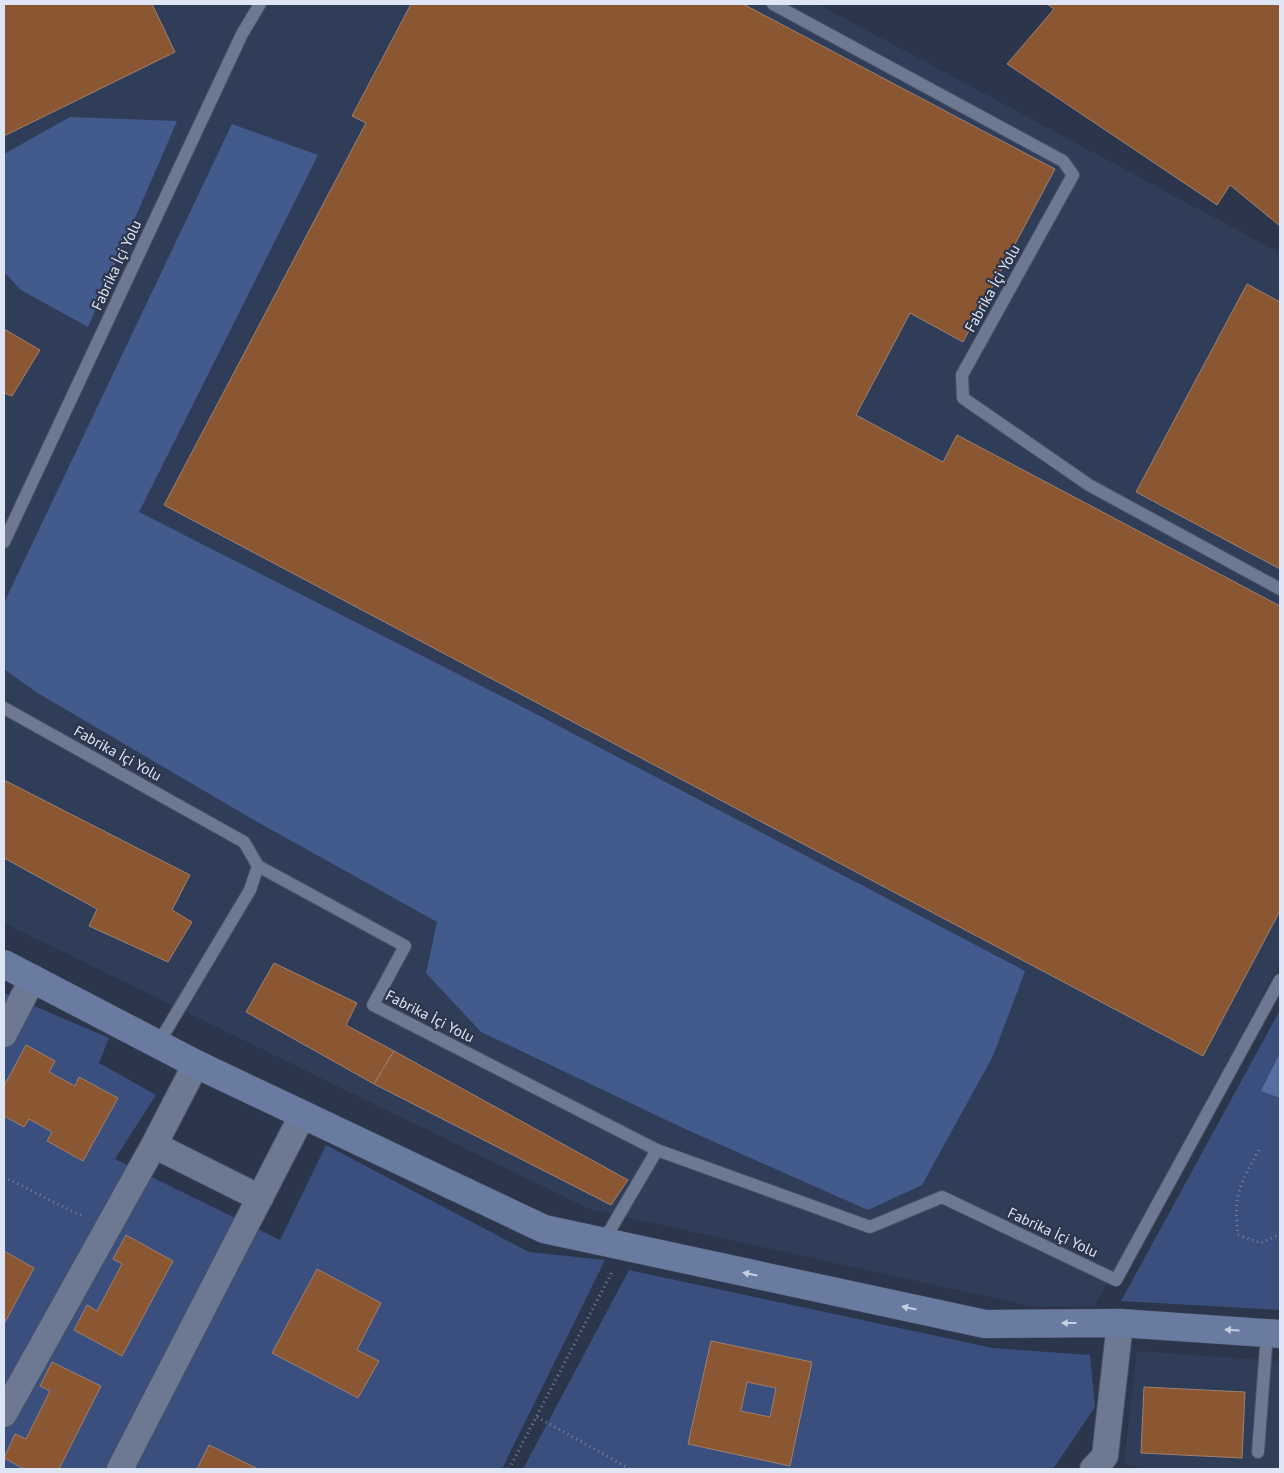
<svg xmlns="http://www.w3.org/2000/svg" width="1284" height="1473" font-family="'PT Sans',sans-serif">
	<rect width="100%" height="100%" fill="#2b354b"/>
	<!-- built -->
	<g fill="#303d59">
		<path d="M4,4H818L1280,253V964L1094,1307L1030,1306L589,1209L4,923Z"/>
		<path d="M1137,1351L1280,1361V1469H1146L1124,1463Z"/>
	</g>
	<!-- green -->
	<g fill="#3a4f7d">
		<path d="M4,993L109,1038L99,1063L156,1095L115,1159L280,1240L326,1145L529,1252L605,1260L502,1469H4Z"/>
		<path d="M1280,1010V1310L1121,1301Z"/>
		<path d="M629,1270L993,1348L1090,1355L1095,1407L1053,1469H523Z"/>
	</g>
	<!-- forest -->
	<g fill="#435a8c">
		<path d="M70,117L177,121L88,327L21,290L4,272V154Z"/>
		<path d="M232,124L318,155L139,512L513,702L1025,971L993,1056L922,1185L868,1210L683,1128L481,1032L426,973L437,922L247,816L36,692L4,669V603Z"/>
	</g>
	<!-- water -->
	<path fill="#556da1" d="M1280,1053V1098L1261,1091Z"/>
	<!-- building -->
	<g fill="#8b5632" stroke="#9d8171" fill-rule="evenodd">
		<path d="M4,4H152L175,52L4,136Z"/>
		<path d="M411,4H743L1055,169L963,342L910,313L856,415L943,462L957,435L1280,606V911L1203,1056L164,505L366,123L352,116Z"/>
		<path d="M1047,4H1280V226L1230,185L1217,205L1007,64L1054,9Z"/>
		<path d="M1247,284L1280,302V569L1136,492Z"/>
		<path d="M4,329L40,350L12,396L4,393Z"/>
		<path d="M4,780L190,875L172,910L192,922L168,962L89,926L97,909L4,858Z"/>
		<path d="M274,963L357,1003L346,1025L394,1051L374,1084L246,1012Z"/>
		<path d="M26,1045L55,1061L49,1072L75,1086L79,1077L118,1098L83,1161L47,1141L52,1132L29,1119L24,1127L4,1116V1086Z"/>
		<path d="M394,1051L628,1180L611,1205L374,1084Z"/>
		<path d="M126,1235L173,1261L122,1356L74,1330L87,1305L97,1311L122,1264L113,1259Z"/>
		<path d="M4,1251L34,1268L4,1324Z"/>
		<path d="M317,1269L381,1303L357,1350L379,1361L358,1398L272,1353Z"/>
		<path d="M711,1341L812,1362L790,1466L688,1444ZM747,1382L776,1388L770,1417L741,1411Z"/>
		<path d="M52,1362L101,1386L59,1469H24L4,1458L15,1434L26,1439L50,1391L40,1386Z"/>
		<path d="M1144,1387L1245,1392L1242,1458L1141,1453Z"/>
		<path d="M209,1445L258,1469H197Z"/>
	</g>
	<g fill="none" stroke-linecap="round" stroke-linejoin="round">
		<!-- lane casing -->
		<g stroke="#485064" stroke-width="14">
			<g id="lane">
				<path d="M773,4L1063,161L1073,175L962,375L963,398L1089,485L1280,589"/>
				<path d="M4,542L242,34L260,4"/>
				<path d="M4,708L244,842L258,866L250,890L158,1044"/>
				<path d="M258,866L405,946L373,1005L657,1150"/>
				<path d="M603,1242L657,1150L870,1227L942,1197L1116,1280L1280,980"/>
				<path d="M1258,1452L1267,1333"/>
			</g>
		</g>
		<!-- street casing -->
		<g stroke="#485064" stroke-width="28">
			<g id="street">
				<path d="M4,1034L33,978"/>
				<path d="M154,1145L260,1198"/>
				<path d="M4,1414L154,1145L196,1064"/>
				<path d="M120,1469L303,1114"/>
				<path d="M1093,1469L1105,1456L1120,1323"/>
			</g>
		</g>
		<!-- secondary casing -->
		<g stroke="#485064" stroke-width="29">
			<path id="secondary" d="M4,964L196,1064L544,1229L985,1324L1120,1323L1280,1334"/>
		</g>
		<!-- path -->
		<g stroke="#7a8396" stroke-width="3" stroke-dasharray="1 4" stroke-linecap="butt">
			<path d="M1259,1150C1240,1184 1233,1195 1238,1235L1261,1243L1280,1234"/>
			<path d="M4,1177L82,1216"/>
			<path d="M537,1417L630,1469"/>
			<path d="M509,1469L612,1272"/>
		</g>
		<!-- lane -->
		<use href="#lane" stroke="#6d7993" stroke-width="12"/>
		<!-- street -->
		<use href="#street" stroke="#6d7993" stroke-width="26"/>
		<!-- secondary -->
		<use href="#secondary" stroke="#6a7ba1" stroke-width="28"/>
	</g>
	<!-- one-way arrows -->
	<defs><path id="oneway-solid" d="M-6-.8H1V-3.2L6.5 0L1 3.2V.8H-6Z" transform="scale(1.25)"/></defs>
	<g fill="#c7d0e3">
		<use href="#oneway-solid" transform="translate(750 1274) rotate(-168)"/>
		<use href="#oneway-solid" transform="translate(909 1308) rotate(-168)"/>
		<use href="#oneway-solid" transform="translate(1069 1323) rotate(180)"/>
		<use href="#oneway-solid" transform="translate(1232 1330) rotate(-176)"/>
	</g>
	<g text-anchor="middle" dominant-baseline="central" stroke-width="4.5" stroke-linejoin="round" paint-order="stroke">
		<!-- street labels -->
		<g font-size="15" fill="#dee5f4" stroke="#2b354b">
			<text transform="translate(116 265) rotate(-65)">Fabrika İçi Yolu</text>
			<text transform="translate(992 288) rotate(-61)">Fabrika İçi Yolu</text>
			<text transform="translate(118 753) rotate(29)">Fabrika İçi Yolu</text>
			<text transform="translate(430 1016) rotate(27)">Fabrika İçi Yolu</text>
			<text transform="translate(1053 1232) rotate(25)">Fabrika İçi Yolu</text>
		</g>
	</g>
	<!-- border -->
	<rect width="1284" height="1473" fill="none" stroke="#dee5f4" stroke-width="10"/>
</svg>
